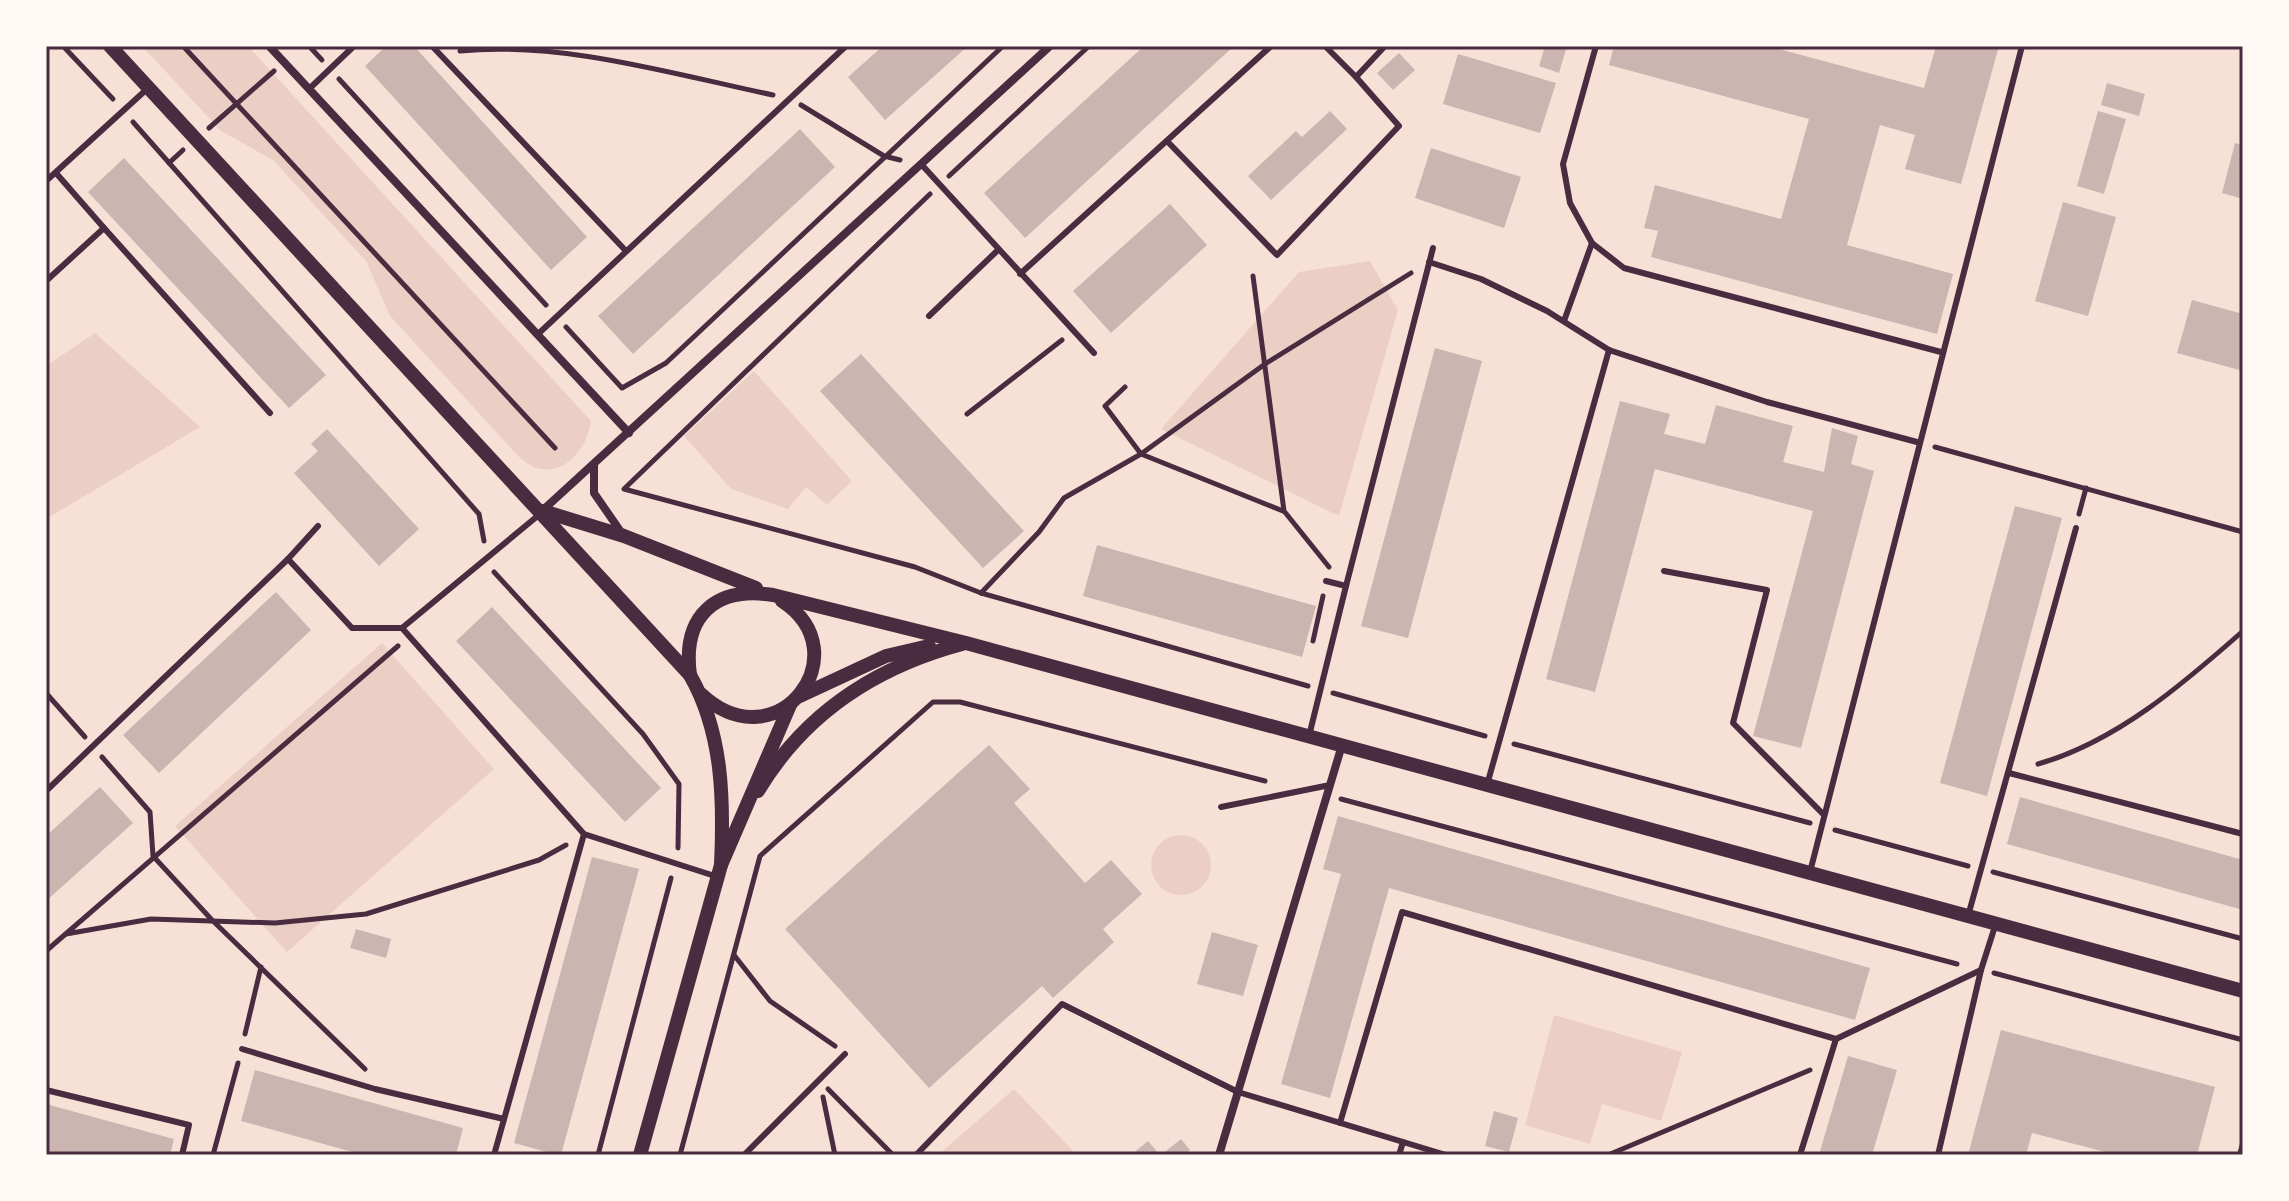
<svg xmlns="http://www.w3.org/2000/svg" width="2289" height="1201" font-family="'DejaVu Sans',sans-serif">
	<rect width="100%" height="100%" fill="#f7e1d7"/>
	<!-- green -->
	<g fill="#ebcfc5">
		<path d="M142,46H248L591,421C586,458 551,487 519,457L390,316L366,261L273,160L221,131Z"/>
		<path d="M1370,261L1398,310L1339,516L1161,429L1299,272Z"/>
		<path d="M95,333L200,427L46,519V366Z"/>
		<path d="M754,371L852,481L827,505L806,487L788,509L731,489L684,436Z"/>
		<path d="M382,643L494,769L287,952L175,826Z"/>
		<circle cx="1181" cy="865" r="30"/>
		<path d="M1554,1015L1682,1052L1661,1121L1602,1104L1590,1144L1525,1125Z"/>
		<path d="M1014,1089L1077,1155H938Z"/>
	</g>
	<!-- building -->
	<g fill="#ccb4b1">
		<path d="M386,46H414L587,237L551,270L365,66Z"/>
		<path d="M883,46H968L885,120L848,77Z"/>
		<path d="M1144,46H1234L1025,238L984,193Z"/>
		<path d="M1545,46H1567L1559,73L1539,66Z"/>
		<path d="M1614,46H1768L1924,88L1936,46H1999L1961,184L1905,169L1915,135L1880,125L1847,245L1953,274L1937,334L1651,257L1658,231L1644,228L1655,185L1781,219L1809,119L1609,65Z"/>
		<path d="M1399,53L1415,70L1393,90L1377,73Z"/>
		<path d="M1458,54L1556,83L1540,133L1443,104Z"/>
		<path d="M2107,83L2145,94L2139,116L2101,105Z"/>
		<path d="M1330,111L1347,129L1271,200L1248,176L1296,131L1302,137Z"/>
		<path d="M2098,111L2126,119L2104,194L2077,186Z"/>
		<path d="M800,129L835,167L633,354L598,316Z"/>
		<path d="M2235,143L2243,145V199L2222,193Z"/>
		<path d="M1431,148L1521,177L1504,228L1415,198Z"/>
		<path d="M124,158L326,375L289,408L88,192Z"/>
		<path d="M2063,202L2116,217L2088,316L2035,301Z"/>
		<path d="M1170,204L1207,245L1111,333L1073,291Z"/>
		<path d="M2192,300L2243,314V371L2177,353Z"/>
		<path d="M1435,348L1482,361L1408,638L1361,626Z"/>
		<path d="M861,354L1024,531L983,568L820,391Z"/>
		<path d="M1620,401L1670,414L1664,434L1705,444L1716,405L1793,426L1783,462L1824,472L1832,428L1858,436L1851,464L1874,471L1801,748L1753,736L1813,511L1655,469L1595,692L1546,679Z"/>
		<path d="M327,429L419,529L379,566L294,473L318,451L311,444Z"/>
		<path d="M2015,506L2062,518L1987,796L1940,783Z"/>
		<path d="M1097,545L1316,606L1302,657L1083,596Z"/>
		<path d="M276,592L311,630L159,773L123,735Z"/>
		<path d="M492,607L661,788L625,822L456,641Z"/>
		<path d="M989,745L1030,789L1014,803L1085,883L1111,860L1142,894L1103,929L1114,942L1053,998L1042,986L929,1088L785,929Z"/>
		<path d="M100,787L133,823L46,901V836Z"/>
		<path d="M2020,797L2243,860V910L2007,844Z"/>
		<path d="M1338,816L1870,968L1855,1020L1389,888L1330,1098L1281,1084L1341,874L1323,869Z"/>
		<path d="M592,857L639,869L561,1155H558L514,1143Z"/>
		<path d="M356,929L391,939L386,958L350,948Z"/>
		<path d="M1212,932L1258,945L1243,996L1197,984Z"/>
		<path d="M2001,1030L2215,1087L2197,1155H2117L2032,1133L2026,1155H1968Z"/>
		<path d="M1848,1056L1897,1070L1872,1155H1819Z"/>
		<path d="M255,1070L463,1128L456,1155H363L241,1121Z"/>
		<path d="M46,1104L174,1139L170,1155H46Z"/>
		<path d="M1494,1111L1518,1118L1509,1152L1485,1146Z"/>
		<path d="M1181,1139L1190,1150L1184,1155H1161Z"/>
		<path d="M1148,1141L1160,1155H1131Z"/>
	</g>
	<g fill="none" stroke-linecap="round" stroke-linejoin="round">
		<!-- path -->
		<g stroke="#4a2c40" stroke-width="5">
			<path d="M63,46L113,99"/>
			<path d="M183,46L555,448"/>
			<path d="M309,46L322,60"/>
			<path d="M460,51C563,41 672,74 773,95"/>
			<path d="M339,79L546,305"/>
			<path d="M801,105L884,156L900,160"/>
			<path d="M133,122L479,514L484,541"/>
			<path d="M209,128L274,71"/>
			<path d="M169,163L183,150"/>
			<path d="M949,176L1089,46"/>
			<path d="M930,194L624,489L915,567L981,593L1308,686"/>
			<path d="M1253,276L1284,511L1329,567"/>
			<path d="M566,327L622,388L666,363L1003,46"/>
			<path d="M1125,387L1105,406L1141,454L1283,511"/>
			<path d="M967,414L1062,340"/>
			<path d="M1935,447L2243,532"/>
			<path d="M2079,514L2086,488"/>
			<path d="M494,572L643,734L679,784L678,848"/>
			<path d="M981,593L1039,532L1064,498L1141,454L1265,364L1411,273"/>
			<path d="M1313,641L1323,596"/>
			<path d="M46,693L85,737"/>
			<path d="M1333,693L1485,736"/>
			<path d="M1514,744L1810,823"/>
			<path d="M102,757L150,812L153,856L212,920L365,1069"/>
			<path d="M2038,764C2116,742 2183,684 2243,631"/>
			<path d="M1341,799L1957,964"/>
			<path d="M1835,830L1968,866"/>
			<path d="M1993,872L2243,939"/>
			<path d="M66,934L151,919L275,923L366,914L539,860L566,845"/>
			<path d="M46,951L398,646"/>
			<path d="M734,955L770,1001L835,1046"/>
			<path d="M1994,973L2243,1040"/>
			<path d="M245,1034L261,967"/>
			<path d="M828,1089L893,1155"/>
			<path d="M823,1097L835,1155"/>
			<path d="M213,1155L238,1063"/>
			<path d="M598,1155L671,878"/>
			<path d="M680,1155L760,856L933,702H960L1265,781"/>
			<path d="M1608,1155L1810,1070"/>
		</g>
		<!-- service -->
		<g stroke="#4a2c40" stroke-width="6">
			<path d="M432,46L626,251"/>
			<path d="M1325,46L1356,77"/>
			<path d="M1596,46L1563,164L1570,203L1592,243L1624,268L1941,352"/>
			<path d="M309,89L354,46"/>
			<path d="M1167,141L1277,255L1399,126L1356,77L1385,46"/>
			<path d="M921,164L1094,353"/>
			<path d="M46,181L147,89"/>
			<path d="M104,228L270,413"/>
			<path d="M1429,262L1481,279L1547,311L1609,350L1767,402L1917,442"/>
			<path d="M1020,274L1271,46"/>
			<path d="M46,281L104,228L56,173"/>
			<path d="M929,316L998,250"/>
			<path d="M1564,321L1592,243"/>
			<path d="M537,335L846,46"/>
			<path d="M288,559L352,628H402L540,514"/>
			<path d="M1664,571L1767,590L1733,723L1824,815"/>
			<path d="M1346,586L1433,248"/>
			<path d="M402,628L584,834L718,877"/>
			<path d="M1309,736L1346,586L1326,581"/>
			<path d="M2009,773L2243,834"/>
			<path d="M1487,785L1609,350"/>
			<path d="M46,791L288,559L318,526"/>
			<path d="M1221,807L1330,785"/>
			<path d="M1810,872L2022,46"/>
			<path d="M1968,916L2076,528"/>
			<path d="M242,1049L375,1089L504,1119"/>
			<path d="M46,1090L189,1125L182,1155"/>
			<path d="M1340,1123L1402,912L1836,1039L1981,970"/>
			<path d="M494,1155L584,834"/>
			<path d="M744,1155L845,1054"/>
			<path d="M916,1155L1062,1004L1238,1092L1446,1155"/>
			<path d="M1399,1155L1403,1142"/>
			<path d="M1800,1155L1836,1039"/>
			<path d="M1938,1155L1981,970L1996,923"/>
			<path d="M2240,1155L2243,1144"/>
		</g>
		<!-- minor -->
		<g stroke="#4a2c40" stroke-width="8">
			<path d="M269,46L629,433"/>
			<path d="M594,465V493L621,532"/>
			<path d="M543,510L1050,46"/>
			<path d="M1219,1155L1342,745"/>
		</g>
		<!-- tertiary -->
		<g stroke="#4a2c40" stroke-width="14">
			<path d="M110,46L690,675C723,733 724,800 721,865"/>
			<path d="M543,511L624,536L756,588"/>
			<path d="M690,675C682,616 715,586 773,595L966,643L2243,991"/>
			<path d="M701,694C777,765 862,653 782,601"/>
			<path d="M800,696L886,656L929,646"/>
			<path d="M758,791C804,714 876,667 962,644"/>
			<path d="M640,1155L721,865L790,705"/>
		</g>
	</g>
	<!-- border -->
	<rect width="2289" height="1201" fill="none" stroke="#fffaf5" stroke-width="96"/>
	<rect x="48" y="48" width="2193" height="1105" fill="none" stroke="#4a2c40" stroke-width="3"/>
</svg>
